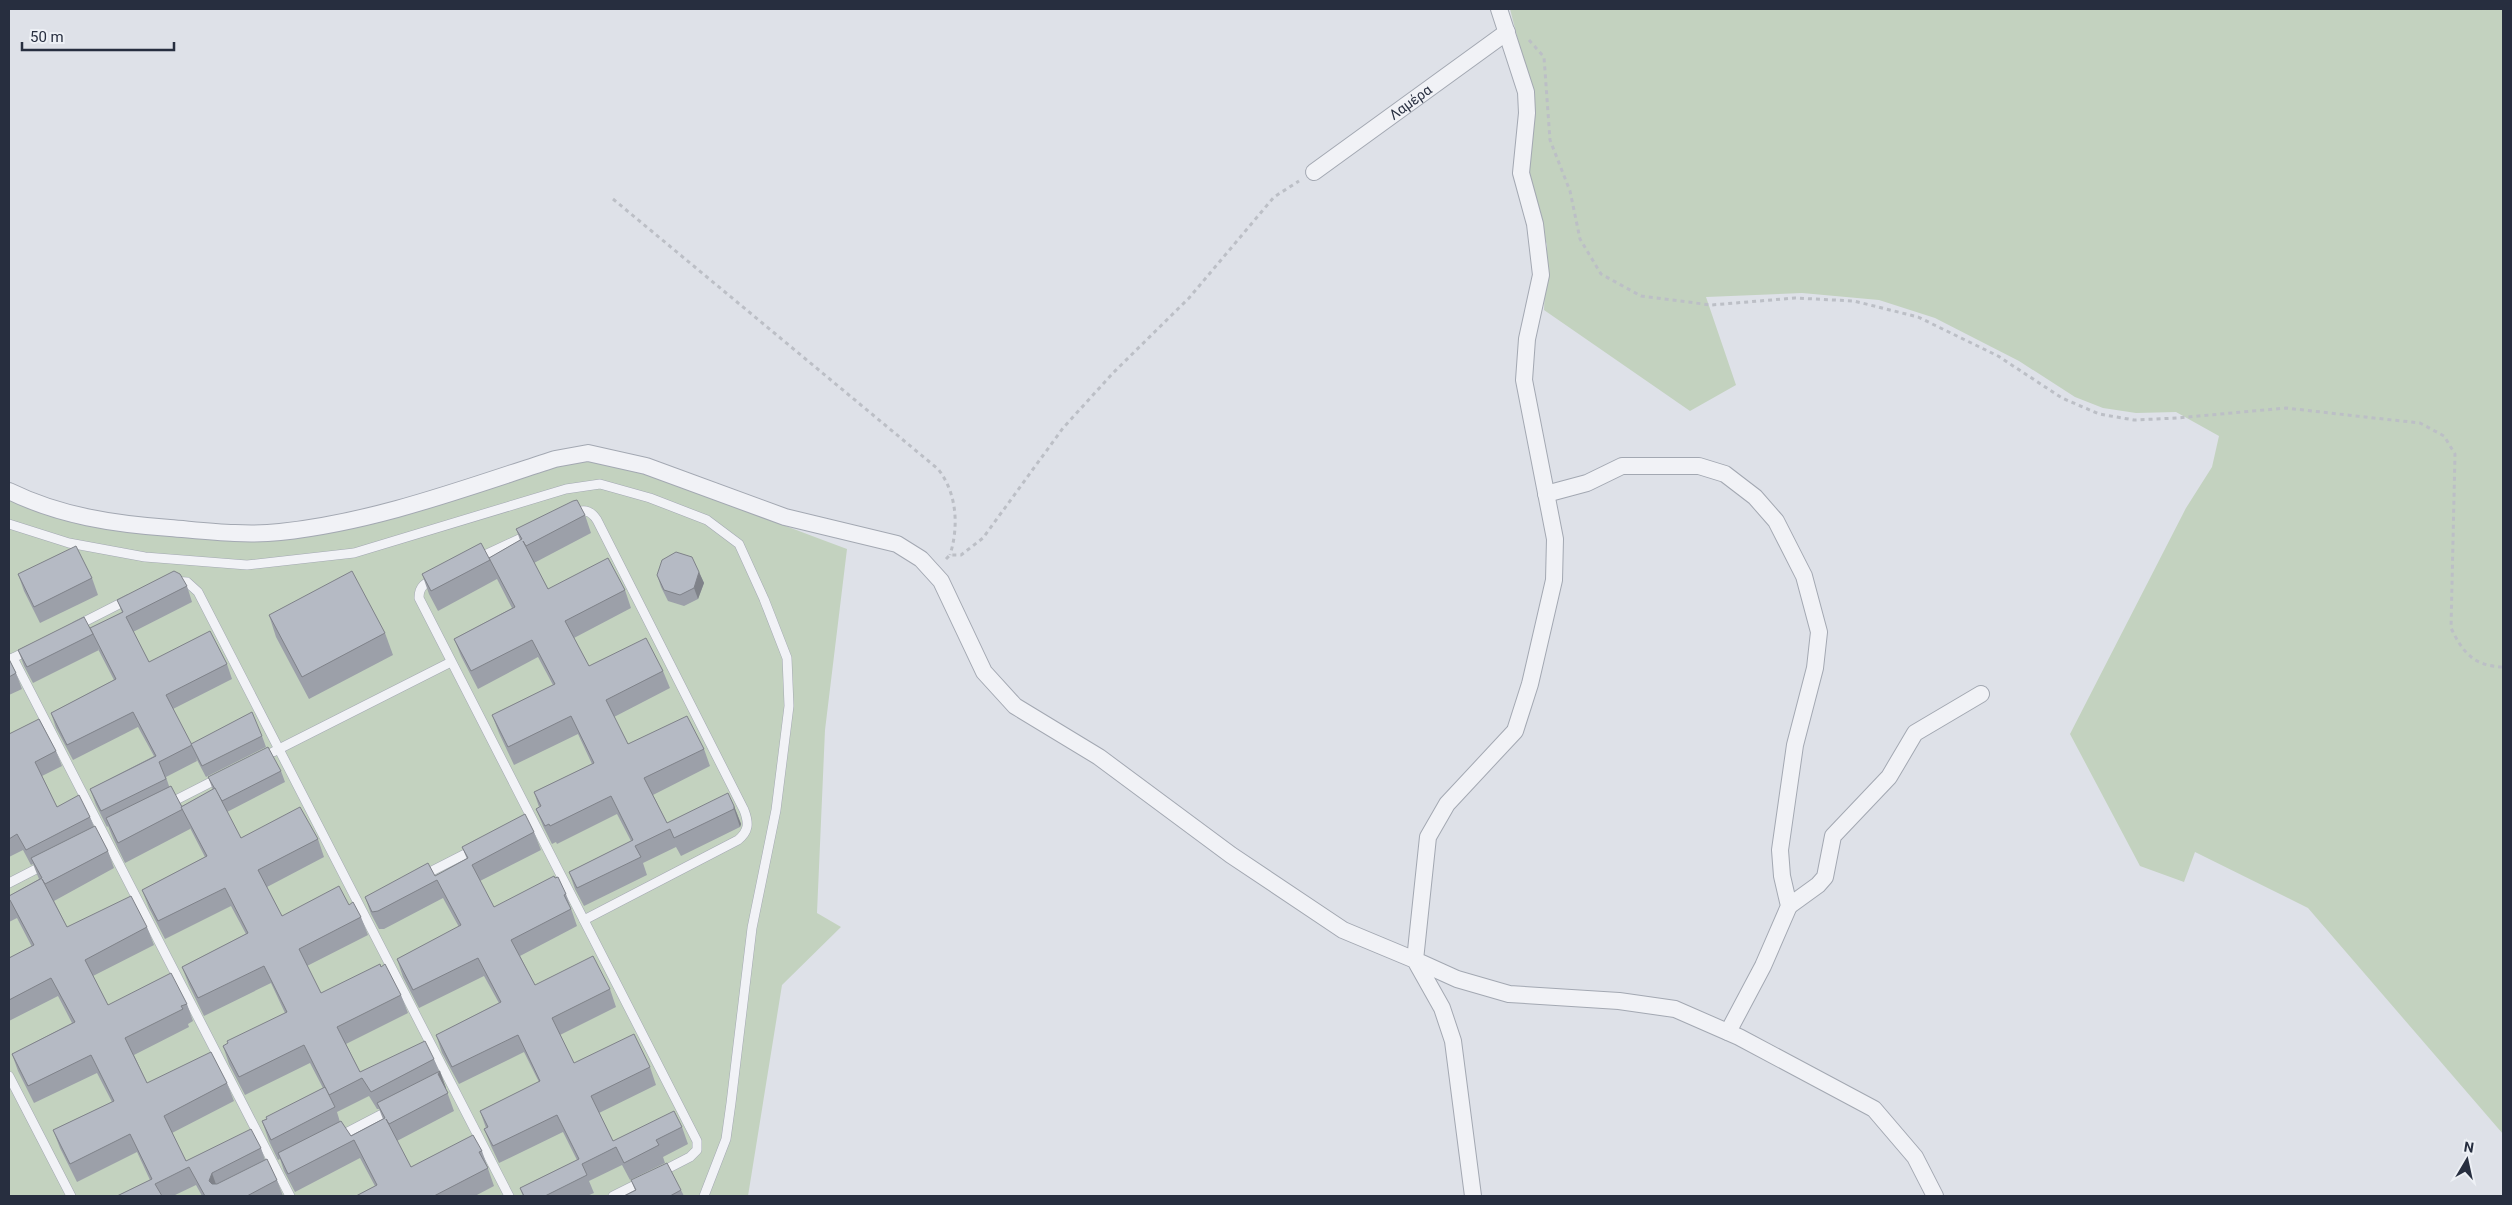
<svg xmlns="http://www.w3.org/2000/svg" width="2512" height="1205" font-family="Roboto,sans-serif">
	<rect width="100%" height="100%" fill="#dee1e8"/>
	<!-- green -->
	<g fill="#c3d2bf">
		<path d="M1510,9H2503V1134L2308,908L2195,852L2184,882L2140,866L2070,734L2186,508L2212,467L2219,436L2176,412L2136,413L2103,408L2075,397L2019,361L1935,318L1879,300L1802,293L1706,297L1736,385L1690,411L1544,310L1547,245L1530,191L1525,67Z"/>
		<path d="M588,460C638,465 683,486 729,504C768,520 807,534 847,549L825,730L817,913L841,927L782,985L748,1196H9V497L53,515L280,538L557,465Z"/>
	</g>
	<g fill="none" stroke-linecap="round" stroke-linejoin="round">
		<!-- lane casing -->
		<g stroke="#a3a8b2" stroke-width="10">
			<g id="lane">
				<path d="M571,514C583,509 590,509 597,520L744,810C749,823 749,831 738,840L584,920"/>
				<path d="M9,524L69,543L145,557L247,565L354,553L566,489L600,484L650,498L707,520L739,544L764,599L787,658L789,706L776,810L752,928L731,1103L726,1139L704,1196"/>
				<path d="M476,559L530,534"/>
				<path d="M435,579C425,583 419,586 419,598L697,1141V1150L690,1157L659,1173"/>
				<path d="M173,581L187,582L198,592L509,1196"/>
				<path d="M76,626L129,599"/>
				<path d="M13,658L290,1196"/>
				<path d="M9,660L29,650"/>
				<path d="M273,752L451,662"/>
				<path d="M168,804L219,778"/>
				<path d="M422,876L475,849"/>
				<path d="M9,883L44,865"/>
				<path d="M9,1076L71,1196"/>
				<path d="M340,1136L390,1110"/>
				<path d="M613,1196L643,1181"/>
			</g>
		</g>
		<!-- street casing -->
		<g stroke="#a3a8b2" stroke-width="18">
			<g id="street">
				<path d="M1499,9L1526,92L1527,113L1521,173L1535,224L1541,275L1527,339L1524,380L1555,539L1554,580L1530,684L1515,731L1447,804L1428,837L1415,960L1457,979L1509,994L1619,1001L1675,1009L1739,1037L1874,1109L1915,1157L1935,1196"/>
				<path id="s1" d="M1314,172L1507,32"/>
				<path d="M9,491C60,516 114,524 170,528C206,531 245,536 280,532C375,522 465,488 555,459L588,453L646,466L785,517L897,544L921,559L941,581L984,672L1015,706L1099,757L1231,855L1343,930L1415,960L1442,1008L1453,1041L1473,1196"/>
				<path d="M1546,494L1587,483L1622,466H1699L1725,474L1755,497L1776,521L1804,576L1819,632L1815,668L1795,745L1780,850L1782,876L1789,906L1763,966L1728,1032"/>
				<path d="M1789,906L1818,885L1825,877L1833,836L1889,777L1915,733L1981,694"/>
			</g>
		</g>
		<!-- path -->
		<g stroke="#bcbfc6" stroke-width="3" stroke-dasharray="4 4" stroke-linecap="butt">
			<path d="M1529,40L1544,57L1550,140L1570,191L1580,239L1601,274L1641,296L1711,305L1795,298L1854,301L1918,317L1998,356L2062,398L2099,414L2134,420L2177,418L2286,408L2365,417L2420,423L2444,436L2455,454L2451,628C2463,653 2474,666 2503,667"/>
			<path d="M613,199L938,469C957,493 959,526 950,555"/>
			<path d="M946,559L950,555H961L983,538L1063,428L1113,373L1189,298L1274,197L1299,181"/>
		</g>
		<!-- lane -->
		<use href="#lane" stroke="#f1f2f6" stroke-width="9"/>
		<!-- street -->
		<use href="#street" stroke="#f1f2f6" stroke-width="16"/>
	</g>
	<!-- wall -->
	<g fill="#9ca0a9" fill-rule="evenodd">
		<path d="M585,515L591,533L534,563L548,589L625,590L631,608L574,638L589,666L663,671L670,688L614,717L628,744L704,749L710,766L653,795L667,823L734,806L741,824L740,827L681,856L676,847L643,863L647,875L584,906L575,889L569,872L631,841L617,814L557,844L556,842L552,844L543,826L536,809L539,807L534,792L592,764L578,734L514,765L499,733L492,715L553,685L538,657L478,689L461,656L454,639L512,608L497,579L438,611L429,594L422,574L489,558L520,540L516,529Z"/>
		<path d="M699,572L704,583L698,599L684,606L668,601L661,587L657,575Z"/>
		<path d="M18,574L92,578L98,595L40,623L24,591Z"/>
		<path d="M187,586L192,602L133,632L149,662L227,664L232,679L173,709L191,744L262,736L266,747L206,777L196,758L197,761L166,777L169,786L182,806L213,790L208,777L281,771L285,782L227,812L241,838L318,839L324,857L267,887L282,916L349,905L361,917L368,935L307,966L321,993L401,995L408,1013L346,1044L360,1072L434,1059L439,1071L446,1088V1089L454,1111L397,1141L411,1167L482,1151L494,1186L475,1196H356L375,1186L360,1158L295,1192L284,1171L280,1159L278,1160L269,1141L262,1121L323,1088L310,1063L245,1095L229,1064L223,1046L285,1013L271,983L204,1016L189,985L182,967L246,934L231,906L165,939L149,908L142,890L205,857L190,828V829L125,863L113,838L108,826L107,827L96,805L90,789L154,756L138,727L73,760L56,728L51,713L114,680L98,649L99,650L33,683L24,666L18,650L90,629L122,612L117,600ZM369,1096L377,1109H379L383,1119L351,1136L340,1122L337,1112Z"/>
		<path d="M269,615L385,633L393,655L309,699L276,637Z"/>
		<path d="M9,659L16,673L22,689L9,695Z"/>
		<path d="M9,734L56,751L62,766L42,776L57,807L90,817L94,827L108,851L114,868L54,901L67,927H147L154,945L93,976L108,1005L187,1004L193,1021L188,1024L189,1027L134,1055L147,1083H227L234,1101L172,1133L186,1161L261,1148L265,1160L277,1180L283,1196H202L196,1185L173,1196H117L150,1180L137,1152L77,1182L60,1148L53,1130L112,1102L97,1073L34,1103L18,1071L12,1054L72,1023L58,996L9,1021V958L32,947L17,918L9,922V896L39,879L33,864L31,865L23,850L9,857Z"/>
		<path d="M534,832L541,850L480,881L494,907L566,894L577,926L520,956L535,985L610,989L616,1007L560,1035L574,1063L650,1067L656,1085L599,1113L613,1141L682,1127L688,1144L663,1157L665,1163L630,1180L622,1165L589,1181L594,1193L587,1196H523L520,1188L577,1160L563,1132L499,1163L491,1146L484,1129L486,1128L480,1111L539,1082L524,1052L459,1084L442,1053L436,1035L499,1003L484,976L419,1008L403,977L397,959L459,927L443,898L384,929H379L371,914L365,897L435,876L467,859L462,847Z"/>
		<path d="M631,1180L681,1190L684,1196H624L635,1190Z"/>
	</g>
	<!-- shaded-wall -->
	<g fill="#7f8289">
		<path d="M699,572L704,583L698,599L694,588Z"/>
		<path d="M734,806L741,824L740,827L734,809Z"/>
		<path d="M440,1071L446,1088L444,1092L438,1074Z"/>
		<path d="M212,1173L218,1190L209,1181Z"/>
	</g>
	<!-- building -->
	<g fill="#b5bac4" stroke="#7f8289">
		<path d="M577,500L585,515L526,546L523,541L548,589L608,558L625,590L565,621L589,666L646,638L663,671L606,700L628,744L687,716L704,749L644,778L667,823L728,793L734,806V809L674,838L670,829L635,846L641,857L577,888L569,872L633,840L611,796L550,826L549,824L545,826L536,809L541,806L534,792L594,763L571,716L508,747L492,715L555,684L532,640L471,671L454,639L515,607L489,558L522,539L516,529L573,501Z"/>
		<path d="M481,543L490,560L431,591L422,574Z"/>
		<path d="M76,546L92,578L34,607L18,574Z"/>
		<path d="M676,552L692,557L699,572L694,588L680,595L664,590L657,575L662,560Z"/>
		<path d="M174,571L180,574L187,586L126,617L149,662L210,631L227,664L166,695L192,745L159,762L166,779L101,811L90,789L156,756L133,712L67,745L51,713L116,679L90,628L123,612L117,600Z"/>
		<path d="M352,571L385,633L302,677L269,615Z"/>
		<path d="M84,617L93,634L27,667L18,650Z"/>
		<path d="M9,659L16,673L9,677Z"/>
		<path d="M252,712L262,736L202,766L191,744Z"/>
		<path d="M39,719L56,751L35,762L57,807L79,795L90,817L26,850L17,834L9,839V734Z"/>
		<path d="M268,747L281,771L222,801L208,777Z"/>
		<path d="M171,786L183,809L118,843L106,818Z"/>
		<path d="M215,788L241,838L300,807L318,839L258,870L282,916L339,886L349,905L353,902L361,917L299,949L321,993L380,964L381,967L385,964L401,995L337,1027L360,1072L425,1041L434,1059L371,1092L362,1078L329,1095L304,1045L239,1077L223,1046L228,1043L227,1041L287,1012L264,966L198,998L182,967L248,933L225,888L158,921L142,890L207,856L181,807Z"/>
		<path d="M525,814L534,832L472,865L494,907L554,876L555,878L558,877L566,894L564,895L571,909L511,940L535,985L593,956L610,989L552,1018L574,1063L634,1034L650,1067L591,1096L613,1141L674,1111L682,1127L656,1140L659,1145L624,1163L616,1147L582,1164L587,1175L545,1196H524L520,1188L579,1159L557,1115L493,1146L484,1129L488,1127L480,1111L540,1081L518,1035L452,1067L436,1035L501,1002L478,958L413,990L397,959L461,925L437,880L378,911L372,912L365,897L428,863L435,876L468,858L462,847Z"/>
		<path d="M95,826L108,851L45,884L42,879L67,927L131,896L147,927L85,960L108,1005L171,973L187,1004L181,1006L183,1009L125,1038L147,1083L211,1052L227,1083L164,1116L186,1161L251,1129L261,1148L212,1173L209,1181L212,1184H217L267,1159L277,1180L247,1196H205L189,1167L155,1184L162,1196H117L152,1179L130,1134L70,1164L53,1130L114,1101L91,1055L28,1086L12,1054L75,1022L51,978L9,1000V958L34,945L10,900L9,901V896L42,878L31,858Z"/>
		<path d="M440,1071L438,1074L448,1093L389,1124L386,1119L411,1167L473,1135L482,1151L479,1152L488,1168L434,1196H356L377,1185L354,1140L288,1174L278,1153L341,1121L351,1136L385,1118L377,1103Z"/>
		<path d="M325,1087L335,1107L271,1140L262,1121L267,1119L266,1117Z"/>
		<path d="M667,1163L681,1190L670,1196H624L636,1190L631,1180Z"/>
	</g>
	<g text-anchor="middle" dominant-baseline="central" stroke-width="4" stroke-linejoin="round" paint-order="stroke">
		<!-- street labels -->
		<g font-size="14" fill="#272e3f" stroke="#edf0f5">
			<text stroke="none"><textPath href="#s1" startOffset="119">Λαμέρα</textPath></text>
		</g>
	</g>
	<!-- border -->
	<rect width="2512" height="1205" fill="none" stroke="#272e3f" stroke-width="20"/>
	<!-- north arrow -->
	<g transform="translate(2467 1160) rotate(9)" stroke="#edf0f5" stroke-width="4" paint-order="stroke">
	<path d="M0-4L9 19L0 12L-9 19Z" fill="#272e3f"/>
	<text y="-8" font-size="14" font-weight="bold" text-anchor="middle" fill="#272e3f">N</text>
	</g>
	<!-- scale -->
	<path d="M22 42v8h152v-8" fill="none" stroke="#272e3f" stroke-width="2.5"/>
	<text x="30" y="42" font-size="15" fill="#272e3f" stroke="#edf0f5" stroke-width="4" paint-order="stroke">50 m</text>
</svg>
